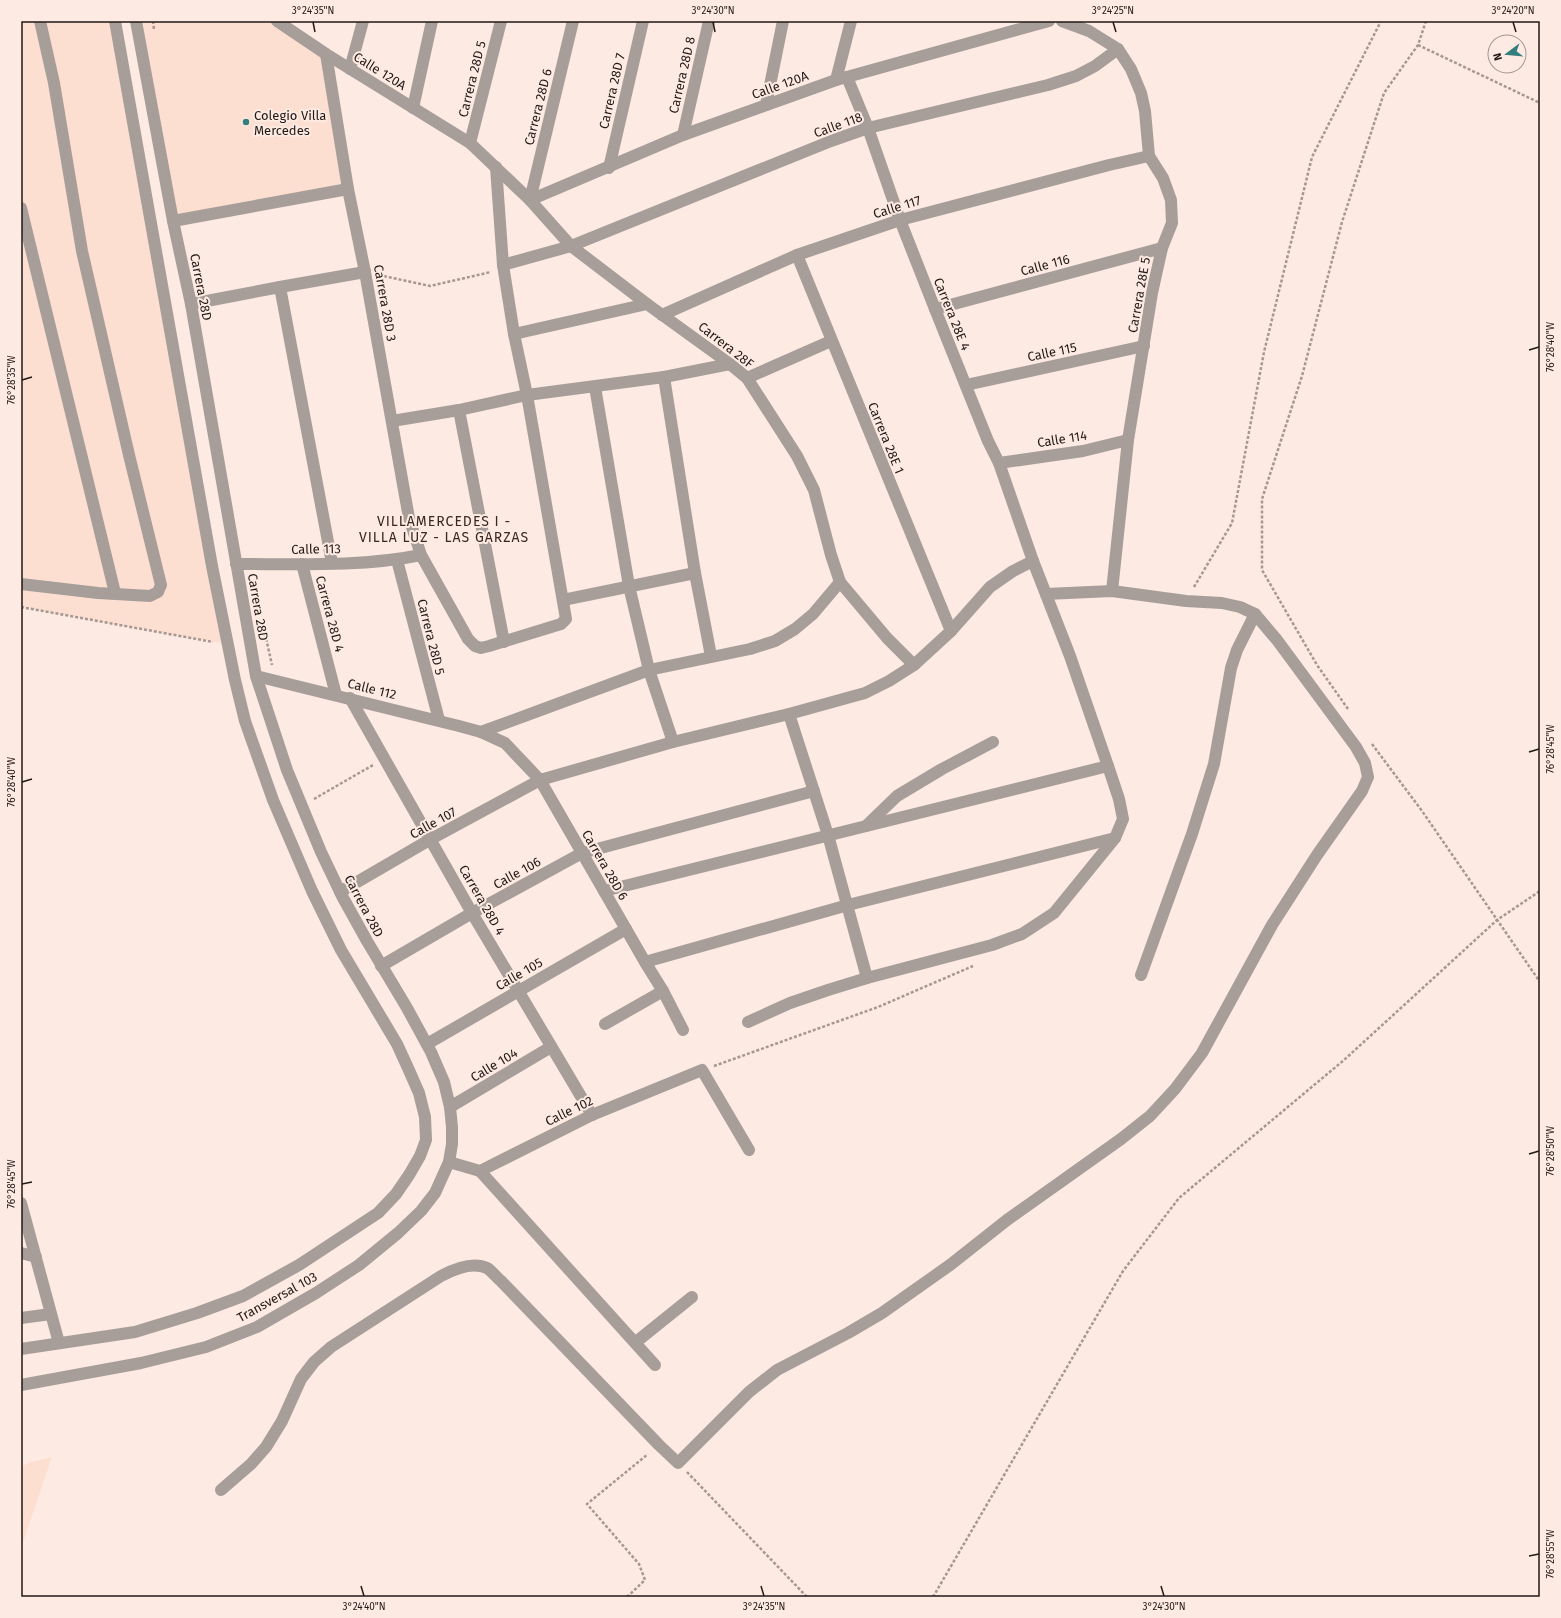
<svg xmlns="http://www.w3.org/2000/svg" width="1561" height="1618" font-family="'Fira Sans',sans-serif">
	<rect width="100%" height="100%" fill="#fdeae2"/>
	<!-- built -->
	<g fill="#fddfd1">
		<path d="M21,21H115L227,644L21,607Z"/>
		<path d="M136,21H277L326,54L348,189L173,221Z"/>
		<path d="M52,1457L21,1548V1467L28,1463Z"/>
	</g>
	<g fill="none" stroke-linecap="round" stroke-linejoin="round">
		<!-- path -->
		<g stroke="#a69791" stroke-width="2.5" stroke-dasharray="3 2" stroke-linecap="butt">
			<path d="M153,21L154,30"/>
			<path d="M1418,45L1540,103"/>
			<path d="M379,275L430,286L491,272"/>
			<path d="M1194,587L1232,523L1264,352L1312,157L1381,21"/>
			<path d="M21,607L213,642"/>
			<path d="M264,629L272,665"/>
			<path d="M1348,709L1317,665L1262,570V499L1302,376L1342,222L1384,93L1418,45L1426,21"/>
			<path d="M1372,744L1422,811L1540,982"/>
			<path d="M314,799L373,765"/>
			<path d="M714,1066L878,1007L973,966"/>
			<path d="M687,1472L807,1597"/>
			<path d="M627,1597L645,1580L639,1564L587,1504L648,1454"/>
			<path d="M933,1597L1123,1271L1179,1198L1344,1060L1497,920L1540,891"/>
		</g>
		<!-- minor -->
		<g stroke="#a79e9a" stroke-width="12">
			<path d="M277,21L326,54L470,143L530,200L571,246L647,304L730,364L747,378L797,456L814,490L831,555L840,582L887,638L914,665"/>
			<path d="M1062,21L1089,31L1118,49L1131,69L1141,93L1145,111L1149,156L1163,178L1171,200L1172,223L1162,248L1152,293L1128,440L1112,591"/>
			<path d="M326,54L348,189L365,272L409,518L421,555L468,639L475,646L481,648L489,646L561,624L566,619L527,395L514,334L503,265L496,167"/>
			<path d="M350,69L363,21"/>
			<path d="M836,80L851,21"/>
			<path d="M766,105L783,21"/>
			<path d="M413,108L432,21"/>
			<path d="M683,135L709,21"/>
			<path d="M470,143L501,21"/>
			<path d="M609,168L643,21"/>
			<path d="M530,200L683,135L836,80L1049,21"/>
			<path d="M530,200L573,21"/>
			<path d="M21,208L115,593"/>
			<path d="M173,221L348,189"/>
			<path d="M797,255L951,631"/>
			<path d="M503,265L571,246L831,141L868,128L1048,85L1076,76L1095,66L1118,49"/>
			<path d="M280,287L332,563"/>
			<path d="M191,304L280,287L365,272"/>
			<path d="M935,309L1162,248"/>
			<path d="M662,315L797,255L900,220L1109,165L1149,156"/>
			<path d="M514,334L647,304"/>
			<path d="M664,377L695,573L711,656"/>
			<path d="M747,378L831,341"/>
			<path d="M966,385L1144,346"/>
			<path d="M595,387L629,586L649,670L750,649L775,641L795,629L813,614L840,582"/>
			<path d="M459,410L504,642"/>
			<path d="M392,421L459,410L527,395L664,377L730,364"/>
			<path d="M999,463L1083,451L1128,440"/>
			<path d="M397,560L439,720"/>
			<path d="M236,564C295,564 363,567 421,555"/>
			<path d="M302,564L336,695"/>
			<path d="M21,584L98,593L150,596L158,592L161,585L129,455L82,251L54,83L40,21"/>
			<path d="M1046,594L1112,591L1186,601L1222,603L1240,607L1255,614L1237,650L1231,668L1214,764L1192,834L1141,975"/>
			<path d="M563,600L695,573"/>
			<path d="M256,676L459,726L481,732L505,743L540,780L645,962L663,991L683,1030"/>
			<path d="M350,698L472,913L592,1115"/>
			<path d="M789,714L828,835L867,978"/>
			<path d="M481,732L649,670L673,742"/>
			<path d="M866,826L897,796L942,769L993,742"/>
			<path d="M604,891L1108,766"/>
			<path d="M340,892L431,839L540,780L673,742L789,714L865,693L889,681L914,665L951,631L990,587L1013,571L1033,561"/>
			<path d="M645,962L848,905L1115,838"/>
			<path d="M381,966L472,913L582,853L814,791"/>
			<path d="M748,1022L790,1003L828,990L867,978L992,945L1022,934L1054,913L1115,838L1123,819L1119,799L1108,766L1070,656L1033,561L999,463L988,441L935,309L900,220L868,128L847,77"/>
			<path d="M605,1024L663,991"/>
			<path d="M427,1044L626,929"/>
			<path d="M450,1107L551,1047"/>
			<path d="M449,1162L480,1171L592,1115L702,1070L749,1150"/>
			<path d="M480,1171L655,1365"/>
			<path d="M21,1203L59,1343"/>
			<path d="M21,1253L36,1257"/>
			<path d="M21,1318L51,1314"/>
			<path d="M636,1342L692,1297"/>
			<path d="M21,1349L135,1332L197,1313L243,1296L299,1265L378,1213L396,1194L409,1175L420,1156L426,1140L425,1117L419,1093L408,1068L397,1044L341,950L312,891L273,800L245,721L235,680L212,566L115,21"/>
			<path d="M21,1385L141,1363L206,1347L257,1327L316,1293L359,1265L398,1233L421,1211L435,1193L449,1162L452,1144V1127L450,1107L444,1082L431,1052L407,1008L367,941L342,896L321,852L287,770L256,676L191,304L173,221L136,21"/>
			<path d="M221,1490L251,1464L266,1447L282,1421L301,1379L314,1362L331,1347L441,1276C454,1269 472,1261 487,1268C492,1271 497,1278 501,1281L659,1445L678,1463L749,1392L777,1370L848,1333L882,1313L950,1265L1007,1220L1121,1139L1150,1116L1175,1089L1202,1053L1272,925L1317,855L1362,791L1368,777L1365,763L1356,747L1277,640L1255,614"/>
		</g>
	</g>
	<!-- ticks -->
	<path fill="none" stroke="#211916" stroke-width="1.5" d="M313,22L315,32M713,22L715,32M1113,22L1116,32M1513,22L1516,32M1529,350L1539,347M22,380L32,377M1529,752L1539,749M22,782L32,779M1529,1154L1539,1151M22,1184L32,1182M1529,1556L1539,1554M361,1586L364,1596M761,1586L764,1596M1161,1586L1164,1596"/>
	<!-- markers -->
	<circle fill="#357e7e" stroke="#fdeae2" stroke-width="1.5" cx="246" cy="122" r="4"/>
	<g text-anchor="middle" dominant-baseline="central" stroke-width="4" stroke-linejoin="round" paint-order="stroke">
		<!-- street labels -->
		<g font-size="13" fill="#211916" stroke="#fdeae2">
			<text transform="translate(380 71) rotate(32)">Calle 120A</text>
			<text transform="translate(682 75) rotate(-77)">Carrera 28D 8</text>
			<text transform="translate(472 79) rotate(-76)">Carrera 28D 5</text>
			<text transform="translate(780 85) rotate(-20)">Calle 120A</text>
			<text transform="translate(612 91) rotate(-77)">Carrera 28D 7</text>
			<text transform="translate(538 107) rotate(-76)">Carrera 28D 6</text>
			<text transform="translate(838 125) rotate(-20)">Calle 118</text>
			<text transform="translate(897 207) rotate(-17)">Calle 117</text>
			<text transform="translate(1045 265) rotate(-15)">Calle 116</text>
			<text transform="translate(201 287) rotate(79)">Carrera 28D</text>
			<text transform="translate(1139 295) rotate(-80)">Carrera 28E 5</text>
			<text transform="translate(385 303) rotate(80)">Carrera 28D 3</text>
			<text transform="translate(952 314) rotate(68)">Carrera 28E 4</text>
			<text transform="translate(726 345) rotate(38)">Carrera 28F</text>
			<text transform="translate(1052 352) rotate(-12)">Calle 115</text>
			<text transform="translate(886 438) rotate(68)">Carrera 28E 1</text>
			<text transform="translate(1062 439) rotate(-9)">Calle 114</text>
			<text transform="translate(316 549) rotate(-1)">Calle 113</text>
			<text transform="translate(258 607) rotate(80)">Carrera 28D</text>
			<text transform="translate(330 614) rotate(75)">Carrera 28D 4</text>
			<text transform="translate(431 637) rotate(76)">Carrera 28D 5</text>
			<text transform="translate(372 689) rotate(14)">Calle 112</text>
			<text transform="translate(433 823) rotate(-29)">Calle 107</text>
			<text transform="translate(605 865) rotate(60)">Carrera 28D 6</text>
			<text transform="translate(517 873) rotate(-29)">Calle 106</text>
			<text transform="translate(482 900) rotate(60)">Carrera 28D 4</text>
			<text transform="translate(364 906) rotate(62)">Carrera 28D</text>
			<text transform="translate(519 974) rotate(-30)">Calle 105</text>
			<text transform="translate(494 1065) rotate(-31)">Calle 104</text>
			<text transform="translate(569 1111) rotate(-26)">Calle 102</text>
			<text transform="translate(277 1297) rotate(-29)">Transversal 103</text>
		</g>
		<!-- poi labels -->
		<g font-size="13" fill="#211916" stroke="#fdeae2" text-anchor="start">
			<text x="254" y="115">Colegio Villa<tspan x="254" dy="15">Mercedes</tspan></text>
		</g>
		<!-- neighbourhood labels -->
		<g font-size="14" letter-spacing="1" fill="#392820" stroke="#fdeae2">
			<text x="444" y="521">VILLAMERCEDES I -<tspan x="444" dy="16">VILLA LUZ - LAS GARZAS</tspan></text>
		</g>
	</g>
	<!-- border -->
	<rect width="1561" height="1618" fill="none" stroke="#fdeae2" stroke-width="44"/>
	<!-- north arrow -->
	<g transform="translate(1507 54) rotate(254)"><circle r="19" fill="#fdeae2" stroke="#a59690"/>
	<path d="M0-3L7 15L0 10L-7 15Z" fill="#357e7e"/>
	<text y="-6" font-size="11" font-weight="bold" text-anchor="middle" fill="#211916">N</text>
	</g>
	<rect x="22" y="22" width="1517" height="1574" fill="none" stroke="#211916" stroke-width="1.5"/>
	<g font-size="10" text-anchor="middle" fill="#211916">
		<text x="313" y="14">3°24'35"N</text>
		<text x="713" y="14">3°24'30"N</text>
		<text x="1113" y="14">3°24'25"N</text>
		<text x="1513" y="14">3°24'20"N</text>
		<text transform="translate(1550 347) rotate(-90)" y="4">76°28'40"W</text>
		<text transform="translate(11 380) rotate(-90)" y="4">76°28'35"W</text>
		<text transform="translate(1550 749) rotate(-90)" y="4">76°28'45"W</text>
		<text transform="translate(11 782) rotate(-90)" y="4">76°28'40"W</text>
		<text transform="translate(1550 1151) rotate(-90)" y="4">76°28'50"W</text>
		<text transform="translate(11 1184) rotate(-90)" y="4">76°28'45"W</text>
		<text transform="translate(1550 1554) rotate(-90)" y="4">76°28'55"W</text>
		<text x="364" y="1610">3°24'40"N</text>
		<text x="764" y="1610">3°24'35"N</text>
		<text x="1164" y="1610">3°24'30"N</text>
	</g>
</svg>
